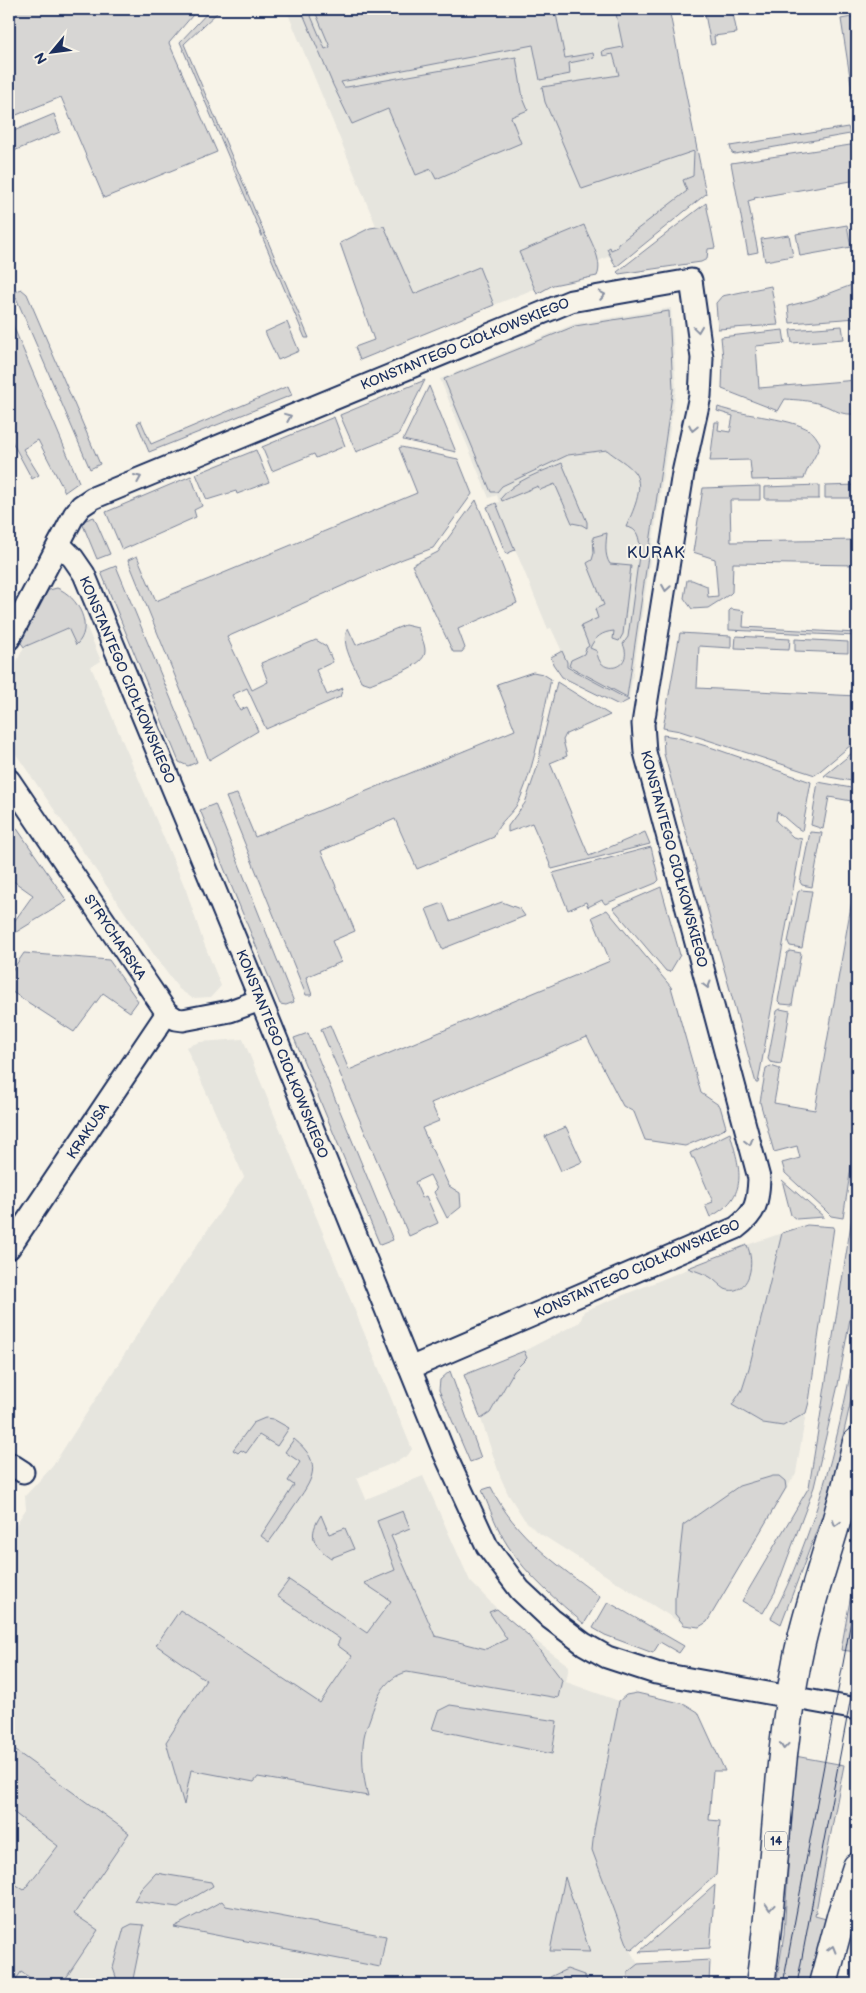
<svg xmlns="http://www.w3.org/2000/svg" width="866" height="1993" font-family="'Balsamiq Sans',sans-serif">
	<rect width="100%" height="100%" fill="#f7f3e8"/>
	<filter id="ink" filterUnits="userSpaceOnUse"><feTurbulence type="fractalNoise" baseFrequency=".02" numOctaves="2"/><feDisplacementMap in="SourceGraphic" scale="10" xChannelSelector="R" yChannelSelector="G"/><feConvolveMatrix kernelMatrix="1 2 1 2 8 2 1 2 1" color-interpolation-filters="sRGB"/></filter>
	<g filter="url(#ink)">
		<!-- built -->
		<g fill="#e6e5de">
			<path d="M286,9H667L694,150L693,176L689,197L610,256L534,289L383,350L377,228Z"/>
			<path d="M671,308L676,389L629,700L567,667V662L551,628L548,629L496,503L499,502L497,495L489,498L440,379L574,324Z"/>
			<path d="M86,625L101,661L91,667L186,890L203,941L221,986L211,997L192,998L179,989L161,965L9,744V677L24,647L68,628L83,638Z"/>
			<path d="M243,1039L412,1449L408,1455L398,1461L357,1478L366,1499L423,1476L470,1581L497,1609L520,1629L569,1666L566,1682L619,1701L592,1842L629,1949L638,1964L629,1972L627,1984H9V1535L26,1509L25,1496L52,1467L158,1302L244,1177L186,1047L200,1042Z"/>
			<path d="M782,1233L749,1368L742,1390L732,1405L763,1423L783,1426L806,1413L796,1473L707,1622L684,1625L536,1531L524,1519L508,1494L500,1476L481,1419L490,1413L514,1371L527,1358L524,1351L580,1322L584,1311L747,1245Z"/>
		</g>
		<!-- green -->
		<g fill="#d7d6d4" stroke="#798299">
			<path d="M9,9H198L169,43L217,152L104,198L61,97L9,118Z"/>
			<path d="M211,9H221L184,44L309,338H305L180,42Z"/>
			<path d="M301,9H308L325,49L330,47L314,9H555L565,58L593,53L594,58L569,63L570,74L540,80L533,45L341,82L344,87H347L516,57L523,98L528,110L511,117L521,143L436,179L431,169L416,175L388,109L352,124L333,85Z"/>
			<path d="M615,9H669L706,194L616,267L607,249L610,247L611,250L618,247V244L687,191L683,180L693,176L694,151L582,189L545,102L542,87L619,75L613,54L603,56L602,51L623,47Z"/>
			<path d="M704,9H732L737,33L714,36L715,44L711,45Z"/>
			<path d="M857,16V122L841,19Z"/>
			<path d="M54,114L60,132L9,153V133Z"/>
			<path d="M848,127L850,134L735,154L732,153L730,146Z"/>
			<path d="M857,144V180L754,198L755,199L748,201L758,252L748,254L731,163Z"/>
			<path d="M706,203L715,248L708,249L707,259L701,262L619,274L617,272Z"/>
			<path d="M584,225C589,239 604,261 597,276L553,285L537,294L519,252Z"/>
			<path d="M847,225L851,247L800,256L796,234Z"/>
			<path d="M384,226L414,294L479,267L494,305L360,360L355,347L374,340L340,243L370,228Z"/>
			<path d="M789,235L793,256L765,261L761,239Z"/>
			<path d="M857,283V318L790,323L788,306L812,300Z"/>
			<path d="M771,286L778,325L718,329L716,303L722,296Z"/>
			<path d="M21,289L27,294L100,464L90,469L14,293Z"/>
			<path d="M669,311L673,389L627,697L569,666L571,660L584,654L586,648L589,646L581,626L598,618L595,609L604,605L587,563L592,560L594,553L593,537L607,533C606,543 604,555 610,564L631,566L623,634L619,641L613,639L614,631C602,632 595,637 590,648L597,651C598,678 635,669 623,644L628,637L640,548C639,538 638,528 626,527C632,513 645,488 635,473C629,464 615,457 607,450L568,455L502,486L497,492H491L444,379L575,326Z"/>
			<path d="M9,316L79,482L65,492L38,440L23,449L39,475L32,479L9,436Z"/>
			<path d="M287,322L299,351L278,360L265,332Z"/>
			<path d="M842,326L844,339L792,343L790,330Z"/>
			<path d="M783,330L785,343L756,346L759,388L857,380V414C836,415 837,409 820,404C808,400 797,400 785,399L778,411L722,389L723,358L721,337Z"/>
			<path d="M425,380L398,435L356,452L340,415Z"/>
			<path d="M288,386L292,395L149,452L137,423L141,421L151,444Z"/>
			<path d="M429,386L456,452L403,440Z"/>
			<path d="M718,407C741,416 798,418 813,433C816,436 818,440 820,443C817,457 807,466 804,479L752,480L750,460L710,461L715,422H719L718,430L730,432L733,416L717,411Z"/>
			<path d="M334,417L345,446L316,458L314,454L272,471L262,447Z"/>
			<path d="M401,447L458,459L472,494L433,548L403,559L227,637L252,690L268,682L261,663L316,640L326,646L333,662L316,670L327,695L343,688L340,697L266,729L247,688L232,695L240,710L247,707L258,731L209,760L128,560L137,556L156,601L417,493L399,448Z"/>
			<path d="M256,450L269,482L237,494L236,491L207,500L196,474Z"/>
			<path d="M562,463L587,522V528L582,525L572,523L555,484L540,490L538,486L502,501L501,498C516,479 540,473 562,463Z"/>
			<path d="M191,476L202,506L194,510L196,517L122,550L106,512Z"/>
			<path d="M819,485V499H765V487Z"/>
			<path d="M857,485V498H825V486Z"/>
			<path d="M760,486V500H730L731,542L857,540V565L733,563L732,592L730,594L708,608L692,609L684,598L687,580H692L707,586L708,597L718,596L715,559L693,552L703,488Z"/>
			<path d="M476,500L517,603L458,629L465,648L462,652H453L412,565L438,552Z"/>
			<path d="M496,503L515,550L506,554L487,507Z"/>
			<path d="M94,517L110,554L97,559L83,525V521Z"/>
			<path d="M116,566L197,762L188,766L179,762L101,572Z"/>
			<path d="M57,588C78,596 95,628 76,645L68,628L24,647L19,640L45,591Z"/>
			<path d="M731,609L744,611L743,627L857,633V636L729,630V611Z"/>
			<path d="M405,625L418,628C420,635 425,643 425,651C426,667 383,678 370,684L361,681C355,666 339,644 348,628L356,645Z"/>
			<path d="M680,633L731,636V648L699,646L697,688L857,696V740L815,775L680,731L663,728Z"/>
			<path d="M736,636L790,639L789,650L735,648Z"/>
			<path d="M795,639L848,642V653L795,651Z"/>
			<path d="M562,651L567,662V667L629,700L619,705L562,677L553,664L551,657Z"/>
			<path d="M533,672L543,674L551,679C542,719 536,762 520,799C514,814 498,821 494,837L417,869L395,819L321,851L355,931L332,941L341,962L306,977L312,995H306L226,797L237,794L255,837L515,730L497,684Z"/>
			<path d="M557,682L610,715L566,734L563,740L567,756L550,763L589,856L645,832L650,844L552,869L532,823L508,832V826L525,803L539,762L541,748Z"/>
			<path d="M663,735L676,737L713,748L811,782L802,831C792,826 786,817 777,812L776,821L793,837L802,839L758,1083H756L664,754Z"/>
			<path d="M857,749V782L824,776Z"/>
			<path d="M818,782L857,789V802L829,797L823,829L811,825Z"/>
			<path d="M215,804L294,1002L286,1005L280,1004L200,810Z"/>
			<path d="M9,817L67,901L13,934H9V924L11,926L33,895L9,878Z"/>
			<path d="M810,832L822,833L812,887L802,885L800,882Z"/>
			<path d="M651,847L659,880L656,883L605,904L602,900L588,907L586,902L568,910L553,873Z"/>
			<path d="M857,872V1130L843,1218L831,1216L825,1210L785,1173L782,1163L800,1158L797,1146L774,1152L760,1102L766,1068L771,1066L780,1069L774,1103L815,1110Z"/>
			<path d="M661,887L680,955L670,972L666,971L613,908Z"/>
			<path d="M801,890L812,891L802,948L790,946L788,942L798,892Z"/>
			<path d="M502,902L520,909L525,916L442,949L426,909L443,903L450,921Z"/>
			<path d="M607,910L671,987L701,1093L720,1106L726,1127L723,1130L685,1146L645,1140L634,1112L623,1106L587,1037L431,1103L439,1121L422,1128L449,1186L460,1193L461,1207L447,1218L434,1192L437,1189L430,1175L415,1182L422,1198L426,1196L438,1223L409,1236L321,1029L330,1025L349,1070L610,961L592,917Z"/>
			<path d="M790,951L801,953L792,1005L781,1004L778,1001L787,953Z"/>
			<path d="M24,953L109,960L138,1001L130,1012L103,993L74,1032L9,990V975Z"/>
			<path d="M780,1009L790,1011L781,1064L770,1062L768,1059L777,1011Z"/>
			<path d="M308,1033L393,1240L380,1245L294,1038Z"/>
			<path d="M566,1127L582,1162L561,1171L545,1136Z"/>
			<path d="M730,1133C740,1169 750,1196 710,1217L705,1205L713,1202L694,1158H692L690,1153Z"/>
			<path d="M782,1180L824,1217L796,1219L791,1215Z"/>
			<path d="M857,1186V1280L838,1385L814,1487L775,1592L763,1613L742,1601L809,1487Z"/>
			<path d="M807,1225L834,1227L809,1402L806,1413L783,1426L763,1423L732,1405L742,1390L749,1368L782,1233Z"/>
			<path d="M747,1245C751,1254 752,1265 749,1275C746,1285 737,1294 725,1289C720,1286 715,1280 710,1277C703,1273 695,1271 688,1268Z"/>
			<path d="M857,1337V1374L835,1471L823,1514L781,1624L771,1618C783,1597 792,1575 801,1552C828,1483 844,1411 857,1337Z"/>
			<path d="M524,1351L527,1358L514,1371L490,1413L481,1419L464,1375Z"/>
			<path d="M450,1371L481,1458L470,1462L439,1390L440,1380Z"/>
			<path d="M265,1418L273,1419L289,1428L277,1446L259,1435L246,1453L241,1450L238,1453L233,1450L253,1423Z"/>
			<path d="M294,1439C325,1464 312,1480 294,1506C286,1518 278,1530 269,1542L261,1536L294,1485L288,1481L300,1462L285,1452Z"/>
			<path d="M773,1476H779L785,1481L786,1488L707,1622L699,1627L684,1625L675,1614V1597L683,1525L739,1486Z"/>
			<path d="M491,1487C515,1537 557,1564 600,1597L584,1624C557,1600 528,1577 508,1546C497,1529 490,1509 482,1490Z"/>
			<path d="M403,1511L410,1528L391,1536L435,1636L486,1649L507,1639L489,1612L497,1609L528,1635L562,1680L558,1698L407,1672C384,1678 377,1697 370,1718C368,1724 365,1731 364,1737C361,1755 363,1778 368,1796L258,1777L254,1782L191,1770L184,1805L166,1742L206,1680L156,1645L180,1610L320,1703L352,1656L337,1645L340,1639L277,1596L289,1580L367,1633L391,1601L364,1583L395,1570L377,1521Z"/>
			<path d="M321,1515L329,1534L345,1528L354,1549L331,1558C312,1545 308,1535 321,1515Z"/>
			<path d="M857,1561V1652L841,1650Z"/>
			<path d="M608,1602L684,1646L679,1653L660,1642L653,1653L605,1635L593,1628Z"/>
			<path d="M637,1693L685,1704L698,1712L725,1771H713L709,1820L720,1821L716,1875L632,1950L629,1949L592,1850L594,1831L619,1701L626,1695Z"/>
			<path d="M450,1705L557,1721L552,1754L432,1729L438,1711Z"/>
			<path d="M9,1746L129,1833L74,1914L98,1930L62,1984H40L21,1972L13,1984H9V1892L15,1884L24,1890L58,1846L13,1812L9,1818Z"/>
			<path d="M795,1756L844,1765L815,1916L826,1919L808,1984H776L784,1935Z"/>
			<path d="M156,1873L211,1882L213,1886L178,1907L134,1901L141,1889Z"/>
			<path d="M565,1877L590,1952L550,1951Z"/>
			<path d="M715,1885L710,1948L639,1952Z"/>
			<path d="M222,1901L226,1906L386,1936L380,1967L174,1927Z"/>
			<path d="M132,1924L144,1925L132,1984H126L117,1980L113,1968L124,1928Z"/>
			<path d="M710,1960L709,1984H627L628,1972L638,1964Z"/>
			<path d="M567,1969L584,1975L589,1984H549L550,1977Z"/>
		</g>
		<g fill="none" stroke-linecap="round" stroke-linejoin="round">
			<!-- street casing -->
			<g stroke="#1b2f5e" stroke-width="25">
				<g id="street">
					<path d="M59,544L73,558L84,574L268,1018L443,1450L487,1546L520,1590L551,1619L584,1644L607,1657L656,1673L857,1709"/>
					<path d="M9,639L74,515L81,506L93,498L571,301L691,280L702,358L700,396L683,473L643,724L645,752L759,1178C758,1203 756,1213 736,1228L410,1368"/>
					<path d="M9,780L167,1013L176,1019L183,1020L230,1011L260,1000"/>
					<path d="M9,1248L167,1013"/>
					<path d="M9,1463L23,1472"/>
				</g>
			</g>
			<!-- primary casing -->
			<g stroke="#1b2f5e" stroke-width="31">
				<g id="primary">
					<path d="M760,1984C776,1877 776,1767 797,1661C807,1609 826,1559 840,1508C847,1486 852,1464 857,1442"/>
					<path d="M823,1984L842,1913L857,1867"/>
				</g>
			</g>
			<!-- street -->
			<use href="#street" stroke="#f7f3e8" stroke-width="21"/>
			<!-- primary -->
			<use href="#primary" stroke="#f7f3e8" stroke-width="28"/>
			<!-- tram -->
			<g stroke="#1b2f5e" stroke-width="1">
				<path d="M783,1984L857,1589"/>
				<path d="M797,1984L857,1665"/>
			</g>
		</g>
		<!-- one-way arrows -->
		<defs><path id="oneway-chevron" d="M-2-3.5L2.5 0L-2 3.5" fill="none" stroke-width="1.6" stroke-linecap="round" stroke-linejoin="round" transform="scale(1.25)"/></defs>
		<g stroke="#8991a3">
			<use href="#oneway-chevron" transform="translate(602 295) rotate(-10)"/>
			<use href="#oneway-chevron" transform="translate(698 329) rotate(82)"/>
			<use href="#oneway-chevron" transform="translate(288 417) rotate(-22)"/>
			<use href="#oneway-chevron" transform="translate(693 428) rotate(102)"/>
			<use href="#oneway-chevron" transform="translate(138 478) rotate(-23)"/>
			<use href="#oneway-chevron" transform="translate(666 588) rotate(99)"/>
			<use href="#oneway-chevron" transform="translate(707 985) rotate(75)"/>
			<use href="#oneway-chevron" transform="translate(749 1142) rotate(75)"/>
			<use href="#oneway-chevron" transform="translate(836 1523) rotate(107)"/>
			<use href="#oneway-chevron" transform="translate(784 1746) rotate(95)"/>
			<use href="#oneway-chevron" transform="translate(770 1907) rotate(95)"/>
			<use href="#oneway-chevron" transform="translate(832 1949) rotate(-74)"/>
		</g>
	</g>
	<g text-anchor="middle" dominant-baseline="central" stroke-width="4" stroke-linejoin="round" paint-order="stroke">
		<!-- shield labels -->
		<rect fill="#f7f3e8" stroke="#5d6a87" stroke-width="1" x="765" y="1831.5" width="22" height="19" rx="4"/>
		<g font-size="12" font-weight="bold" fill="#1b2f5e">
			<text x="776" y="1841">14</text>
		</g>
		<!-- street labels -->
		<g font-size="14" fill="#1b2f5e" stroke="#f7f3e8">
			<text transform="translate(465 344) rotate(-22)">KONSTANTEGO CIOŁKOWSKIEGO</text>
			<text transform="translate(127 680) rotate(67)">KONSTANTEGO CIOŁKOWSKIEGO</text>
			<text transform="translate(674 859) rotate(75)">KONSTANTEGO CIOŁKOWSKIEGO</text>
			<text transform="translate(115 937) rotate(56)">STRYCHARSKA</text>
			<text transform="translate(282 1054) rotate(68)">KONSTANTEGO CIOŁKOWSKIEGO</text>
			<text transform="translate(88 1131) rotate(-56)">KRAKUSA</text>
			<text transform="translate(637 1269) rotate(-24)">KONSTANTEGO CIOŁKOWSKIEGO</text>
		</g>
		<!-- quarter labels -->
		<g font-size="16" letter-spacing="1" fill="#1b2f5e" stroke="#f7f3e8">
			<text x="656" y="553">KURAK</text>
		</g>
	</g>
	<!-- margin -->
	<rect width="866" height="1993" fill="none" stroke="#f7f3e8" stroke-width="30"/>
	<rect x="15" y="15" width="836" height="1963" fill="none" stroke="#1b2f5e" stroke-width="2" filter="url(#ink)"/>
	<!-- north arrow -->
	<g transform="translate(52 52) rotate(241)" stroke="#f7f3e8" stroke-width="4" paint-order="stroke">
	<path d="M0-4L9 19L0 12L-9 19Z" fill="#1b2f5e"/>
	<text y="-8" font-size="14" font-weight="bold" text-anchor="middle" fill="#1b2f5e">N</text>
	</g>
</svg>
